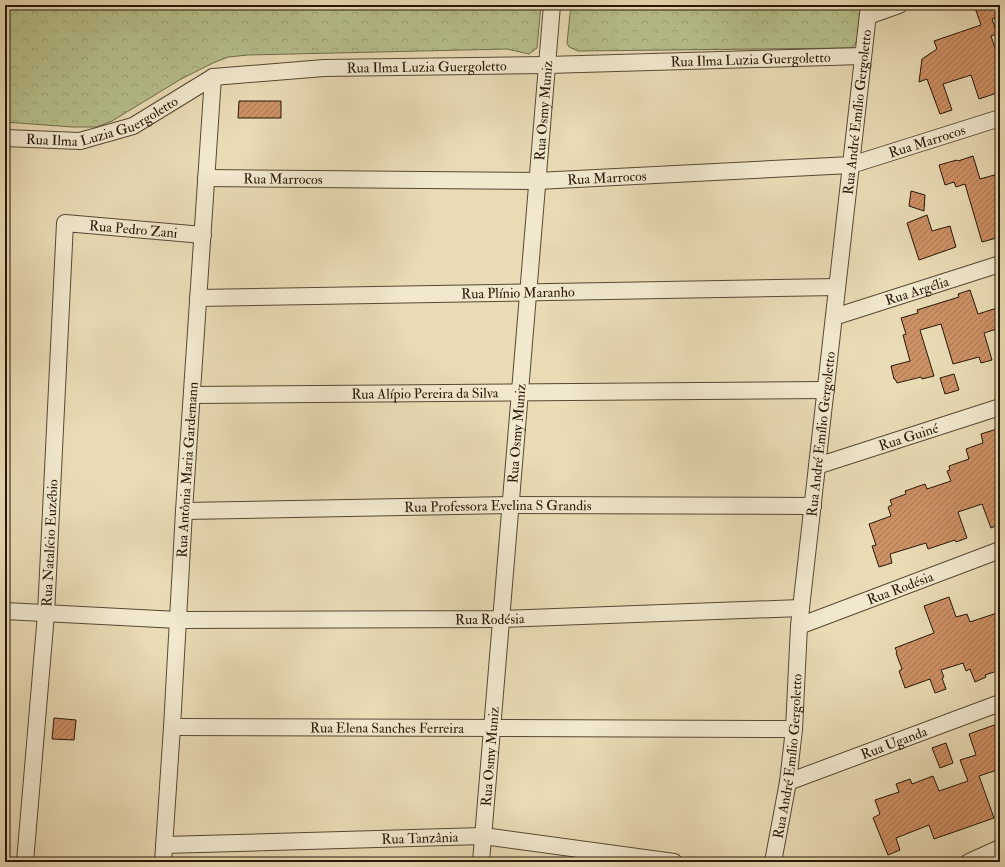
<svg xmlns="http://www.w3.org/2000/svg" width="1005" height="867" font-family="'IM FELL Double Pica',serif">
	<defs>
		<pattern id="forest-crowns" width="20" height="18" patternUnits="userSpaceOnUse"><rect width="20" height="18" fill="#b7c08c"/><path d="M2 6a3 3 0 1 1 6 0M12 15a3 3 0 1 1 6 0" fill="none" stroke="#9da477"/></pattern>
		<pattern id="building-hatch" width="6" height="6" patternUnits="userSpaceOnUse"><rect width="6" height="6" fill="#cd9166"/><path d="M-1 1l2-2M0 6l6-6M5 7l2-2" fill="none" stroke="#a67552"/></pattern>
	</defs>
	<rect width="100%" height="100%" fill="#e9dbb4"/>
	<filter id="stains"><feTurbulence type="fractalNoise" baseFrequency=".005" numOctaves="4"/><feColorMatrix values="0 0 0 0 .2 0 0 0 0 .09 0 0 0 0 .02 0 0 0 .5 -.17"/></filter>
	<radialGradient id="worn" r=".72"><stop offset=".6" stop-color="#630" stop-opacity="0"/><stop offset="1" stop-color="#630" stop-opacity=".3"/></radialGradient>
	<!-- forest -->
	<g fill="url(#forest-crowns)" stroke="#6e6c4a">
		<path d="M5,5H541L537,48L529,54L507,49L248,55L228,57L213,63L181,79L112,121L96,127H72L5,122Z"/>
		<path d="M571,5H862C861,18 862,38 852,48L578,51L569,47L567,43Z"/>
	</g>
	<!-- building -->
	<g fill="url(#building-hatch)" stroke="#261707">
		<path d="M974,5H1000V16L992,19L997,34L991,36L1000,62V92L979,99L971,75L943,84L952,110L940,114L927,79L919,82L922,59L937,49L934,41L981,25Z"/>
		<path d="M239,101H281V118H238Z"/>
		<path d="M973,156L980,179L998,174L1000,182V237L982,242L965,184L956,187L954,182L945,185L939,165L957,160L958,161Z"/>
		<path d="M911,191L925,195L924,211L909,206Z"/>
		<path d="M927,215L932,231L950,226L956,247L919,260L907,223Z"/>
		<path d="M970,290L978,314L997,308L1000,318V328L984,333L992,360L981,363L979,357L953,364L941,324L920,330L934,376L922,379L921,377L897,383L895,379H894L891,366L910,361L903,335L906,334L901,318L918,313L917,310L959,297L958,294Z"/>
		<path d="M954,374L959,390L945,394L940,378Z"/>
		<path d="M1000,428V492L996,494L1000,503V524L991,528L982,504L958,512L967,538L956,542L955,540L928,549L926,543L890,554L892,563L879,567L872,546L876,545L869,524L891,516L888,507L892,505L890,500L906,494L905,491L925,484L927,489L951,481L947,471L950,470L949,466L969,459L966,449L983,443L981,434Z"/>
		<path d="M949,597L956,617L967,614L970,622L1000,612V670L985,675L986,677L975,682L970,669L966,671L963,663L941,670L944,677L942,678L946,689L935,693L930,679L905,688L899,671L902,669L896,653L897,652L895,648L934,633L924,606Z"/>
		<path d="M54,718L76,720L74,740L52,739Z"/>
		<path d="M1000,723V769L979,776L994,818L934,839L929,825L896,838L900,850L888,855L873,818L880,814L875,800L899,792L896,784L910,779L912,784L933,776L939,791L968,781L960,760L976,755L969,734Z"/>
		<path d="M946,743L953,763L940,768L932,748Z"/>
	</g>
	<g fill="none" stroke-linecap="round" stroke-linejoin="round">
		<!-- street casing -->
		<g stroke="#574832" stroke-width="18">
			<g id="street">
				<path d="M868,16L899,5"/>
				<path id="s1" d="M5,138L80,141L133,126L213,77L324,68L547,65L863,56"/>
				<path id="s2" d="M206,178L537,181L851,165L1000,118"/>
				<path id="s3" d="M198,298L837,287"/>
				<path id="s4" d="M834,317L1000,264"/>
				<path id="s5" d="M192,395L826,390"/>
				<path id="s6" d="M817,466L1000,407"/>
				<path id="s7" d="M184,511L510,505L813,506"/>
				<path id="s8" d="M5,611L178,620L501,619L801,608"/>
				<path id="s9" d="M799,626L1000,550"/>
				<path id="s10" d="M172,727L794,729"/>
				<path id="s11" d="M788,782L1000,703"/>
				<path id="s12" d="M164,845L483,836L674,862"/>
				<path id="s13" d="M25,862L46,614L65,223L203,235"/>
				<path id="s14" d="M163,862L172,727L184,511L213,77"/>
				<path id="s15" d="M481,862L552,5"/>
				<path id="s16" d="M773,862L788,782L794,729L799,626L869,5"/>
				<path d="M969,862L1000,848"/>
			</g>
		</g>
		<!-- street -->
		<use href="#street" stroke="#f1e8ce" stroke-width="16"/>
	</g>
	<g text-anchor="middle" dominant-baseline="central" stroke-width="3.5" stroke-linejoin="round" paint-order="stroke">
		<!-- street labels -->
		<g font-size="14" fill="#261707" stroke="#f1e8ce">
			<text stroke="none"><textPath href="#s1" startOffset="762">Rua Ilma Luzia Guergoletto</textPath></text>
			<text stroke="none"><textPath href="#s1" startOffset="438">Rua Ilma Luzia Guergoletto</textPath></text>
			<text stroke="none"><textPath href="#s15" startOffset="754">Rua Osmy Muniz</textPath></text>
			<text stroke="none"><textPath href="#s16" startOffset="755">Rua André Emílio Gergoletto</textPath></text>
			<text stroke="none"><textPath href="#s1" startOffset="101">Rua Ilma Luzia Guergoletto</textPath></text>
			<text stroke="none"><textPath href="#s2" startOffset="725">Rua Marrocos</textPath></text>
			<text stroke="none"><textPath href="#s2" startOffset="401">Rua Marrocos</textPath></text>
			<text stroke="none"><textPath href="#s2" startOffset="77">Rua Marrocos</textPath></text>
			<text stroke="none"><textPath href="#s13" startOffset="709">Rua Pedro Zani</textPath></text>
			<text stroke="none"><textPath href="#s4" startOffset="87">Rua Argélia</textPath></text>
			<text stroke="none"><textPath href="#s3" startOffset="320">Rua Plínio Maranho</textPath></text>
			<text stroke="none"><textPath href="#s5" startOffset="233">Rua Alípio Pereira da Silva</textPath></text>
			<text stroke="none"><textPath href="#s15" startOffset="430">Rua Osmy Muniz</textPath></text>
			<text stroke="none"><textPath href="#s16" startOffset="431">Rua André Emílio Gergoletto</textPath></text>
			<text stroke="none"><textPath href="#s6" startOffset="96">Rua Guiné</textPath></text>
			<text stroke="none"><textPath href="#s14" startOffset="393">Rua Antônia Maria Gardemann</textPath></text>
			<text stroke="none"><textPath href="#s7" startOffset="314">Rua Professora Evelina S Grandis</textPath></text>
			<text stroke="none"><textPath href="#s13" startOffset="320">Rua Natalício Euzébio</textPath></text>
			<text stroke="none"><textPath href="#s9" startOffset="108">Rua Rodésia</textPath></text>
			<text stroke="none"><textPath href="#s8" startOffset="485">Rua Rodésia</textPath></text>
			<text stroke="none"><textPath href="#s10" startOffset="215">Rua Elena Sanches Ferreira</textPath></text>
			<text stroke="none"><textPath href="#s11" startOffset="113">Rua Uganda</textPath></text>
			<text stroke="none"><textPath href="#s15" startOffset="106">Rua Osmy Muniz</textPath></text>
			<text stroke="none"><textPath href="#s16" startOffset="107">Rua André Emílio Gergoletto</textPath></text>
			<text stroke="none"><textPath href="#s12" startOffset="256">Rua Tanzânia</textPath></text>
		</g>
	</g>
	<!-- margin -->
	<rect width="1005" height="867" fill="none" stroke="#e9dbb4" stroke-width="20"/>
	<rect x="6" y="6" width="993" height="855" fill="none" stroke="#261707" stroke-width="2"/>
	<rect x="10" y="10" width="985" height="847" fill="none" stroke="#261707"/>
	<rect width="100%" height="100%" filter="url(#stains)"/>
	<rect width="100%" height="100%" fill="url(#worn)"/>
</svg>
